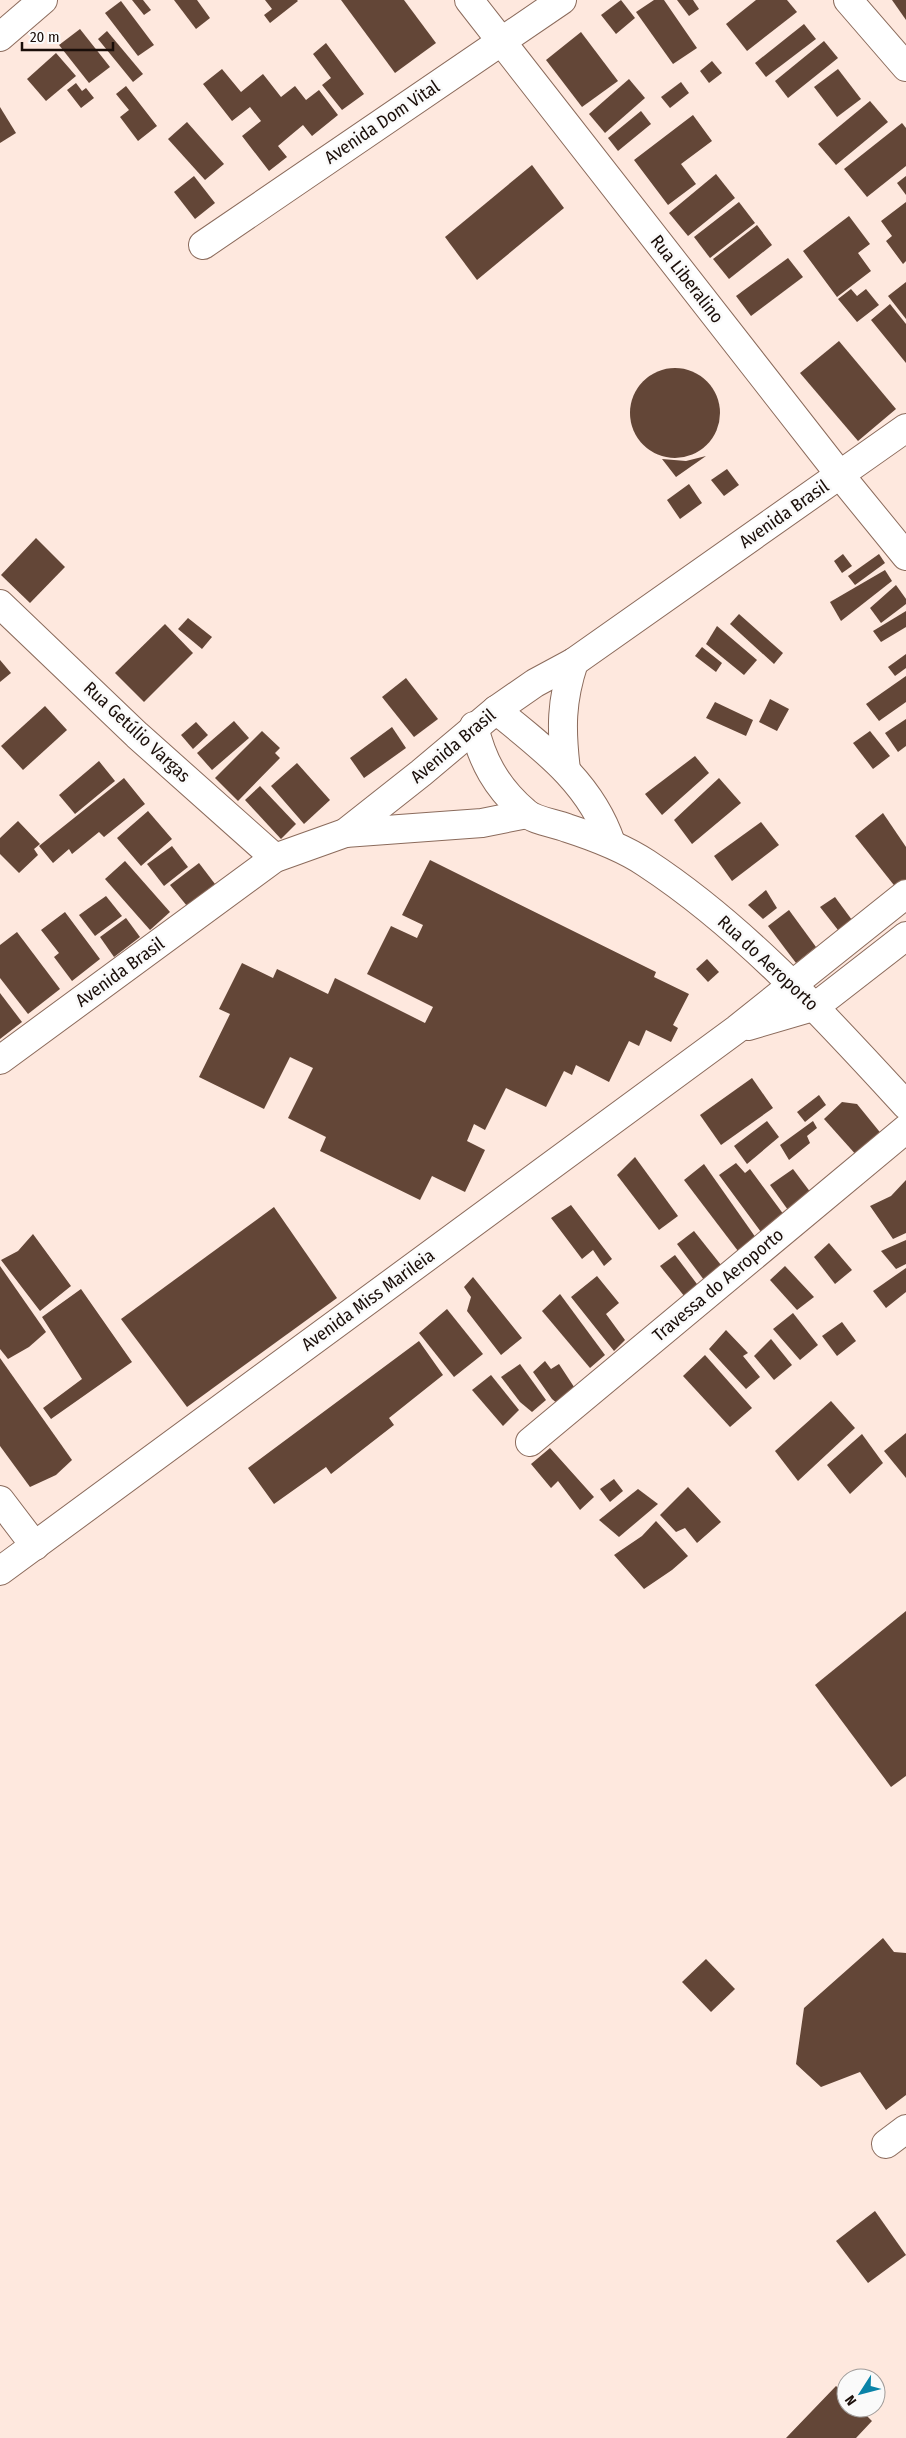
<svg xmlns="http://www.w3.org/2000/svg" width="906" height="2438" font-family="'Fira Sans Condensed',sans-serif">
	<rect width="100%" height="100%" fill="#fee8de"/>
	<!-- building -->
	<g fill="#634637">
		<path d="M132,0H143L151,10L144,15Z"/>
		<path d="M174,0H197L210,18L196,29Z"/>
		<path d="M265,0H297L298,1L270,23L264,15L272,9Z"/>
		<path d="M341,0H404L436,43L395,73Z"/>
		<path d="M621,0L635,18L616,34L601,15Z"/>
		<path d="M654,0H664L697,48L673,64L636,12Z"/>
		<path d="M677,0H693L699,9L689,16Z"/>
		<path d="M756,0H787L797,12L747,51L726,24Z"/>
		<path d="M892,0H906V20Z"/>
		<path d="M121,1L154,45L138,56L105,13Z"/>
		<path d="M804,24L816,39L766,77L755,63Z"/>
		<path d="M80,29L110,67L89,83L59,45Z"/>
		<path d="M107,31L143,74L133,82L98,39Z"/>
		<path d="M581,32L618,81L582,107L546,60Z"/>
		<path d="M824,41L838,58L788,98L775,81Z"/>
		<path d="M326,43L364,94L342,110L322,85L331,78L313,54Z"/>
		<path d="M56,53L76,76L46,101L27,79Z"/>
		<path d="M712,61L722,73L709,83L700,71Z"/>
		<path d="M222,69L241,92L263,74L281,97L295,86L306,100L319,90L338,115L312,136L303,125L291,135L278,146L287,157L269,171L242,136L261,121L250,107L232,121L203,84Z"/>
		<path d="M838,69L861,99L837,117L814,87Z"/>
		<path d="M629,79L645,98L605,133L589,114Z"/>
		<path d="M681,82L689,93L670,108L661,97Z"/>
		<path d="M76,83L82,91L86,88L94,98L81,108L67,90Z"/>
		<path d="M126,86L157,126L138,141L120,117L129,110L116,94Z"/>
		<path d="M870,101L888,122L836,165L818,144Z"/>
		<path d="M0,107L16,133L0,143Z"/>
		<path d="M641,111L651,124L618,151L608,138Z"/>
		<path d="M693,115L712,141L681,164L696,184L668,205L634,160Z"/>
		<path d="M187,122L224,164L205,180L168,139Z"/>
		<path d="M902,123L906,128V166L867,197L844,169Z"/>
		<path d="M532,165L564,208L477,280L445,237Z"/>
		<path d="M716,174L735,198L688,236L669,213Z"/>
		<path d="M194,176L215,203L195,219L174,192Z"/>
		<path d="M906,176V195L897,183Z"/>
		<path d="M739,202L755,223L710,258L694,237Z"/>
		<path d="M906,202V261L903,264L886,241L892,236L881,221Z"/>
		<path d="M849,216L870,244L858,253L871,271L837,297L803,251Z"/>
		<path d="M757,225L772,245L729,279L713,259Z"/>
		<path d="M788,258L803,277L751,316L736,296Z"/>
		<path d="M906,282V319L888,296Z"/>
		<path d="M851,289L857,296L866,289L879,305L857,322L838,299Z"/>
		<path d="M890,304L906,324V363L871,320Z"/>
		<path d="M839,341L896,409L858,441L800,373Z"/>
		<circle cx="675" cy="413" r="45"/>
		<path d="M706,456L676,477L662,459L686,461Z"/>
		<path d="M727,469L739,485L724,496L711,480Z"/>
		<path d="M689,484L702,503L680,519L667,500Z"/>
		<path d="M36,538L65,567L30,603L1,575Z"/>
		<path d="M843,554L852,566L842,573L834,561Z"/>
		<path d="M879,554L885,563L855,585L848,576Z"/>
		<path d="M885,570L892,581L841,621L830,602Z"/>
		<path d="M896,585L906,599V604L881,623L870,608Z"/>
		<path d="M906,611V627L881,642L873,631Z"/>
		<path d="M739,614L783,653L774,664L730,624Z"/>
		<path d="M188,618L212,637L202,649L178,629Z"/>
		<path d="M165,624L193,653L144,702L115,673Z"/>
		<path d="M717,626L757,660L744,675L706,644Z"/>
		<path d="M702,647L722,663L716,672L695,656Z"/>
		<path d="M906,654V668L895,676L888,667Z"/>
		<path d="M0,660L11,673L0,682Z"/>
		<path d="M906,676V702L879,721L866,704Z"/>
		<path d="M406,678L438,719L414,737L382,697Z"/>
		<path d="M770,699L789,709L777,731L759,722Z"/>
		<path d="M715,702L753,720L746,736L706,718Z"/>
		<path d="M45,706L67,730L23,770L1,746Z"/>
		<path d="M906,719V746L898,752L885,733Z"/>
		<path d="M234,721L249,738L212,770L197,753Z"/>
		<path d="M196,722L208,735L193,749L181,735Z"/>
		<path d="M392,727L406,748L364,778L350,758Z"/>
		<path d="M262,731L280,748L275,753L280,758L238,801L215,778Z"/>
		<path d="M870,731L890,756L873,769L853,743Z"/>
		<path d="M695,756L709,773L662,815L645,794Z"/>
		<path d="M99,761L115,781L75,814L59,795Z"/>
		<path d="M297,763L330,800L304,824L271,786Z"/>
		<path d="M124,778L145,804L104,837L99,832L72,854L69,849L53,863L39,846Z"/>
		<path d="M719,778L741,803L692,844L674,820Z"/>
		<path d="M260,786L296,824L281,839L245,800Z"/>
		<path d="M148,811L172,839L141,866L117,838Z"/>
		<path d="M883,813L906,847V883L897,889L855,836Z"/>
		<path d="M18,821L40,844L34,849L38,855L19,873L0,854V838Z"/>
		<path d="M761,822L779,845L732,881L714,856Z"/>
		<path d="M172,846L188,867L164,886L147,864Z"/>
		<path d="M430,860L656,972L654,977L689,994L673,1025L678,1028L671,1042L646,1030L639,1046L629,1041L609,1082L576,1065L572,1075L564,1071L546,1107L506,1088L485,1130L474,1124L467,1141L485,1150L465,1192L432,1176L420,1200L320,1151L326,1137L288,1118L313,1068L290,1057L264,1109L199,1077L230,1014L219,1009L242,963L273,978L277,969L328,994L335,978L425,1023L433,1007L367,974L391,926L417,938L423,925L402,915Z"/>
		<path d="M125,861L170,912L150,930L105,879Z"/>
		<path d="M199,863L215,884L187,906L170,885Z"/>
		<path d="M766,890L777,908L763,919L748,905Z"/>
		<path d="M106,896L122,916L95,936L79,915Z"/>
		<path d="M835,897L852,920L838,930L820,907Z"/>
		<path d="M789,910L816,947L796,963L768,926Z"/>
		<path d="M65,912L100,959L72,981L54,957L59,953L41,930Z"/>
		<path d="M126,918L140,937L114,957L100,937Z"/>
		<path d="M17,932L60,989L28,1014L0,978V945Z"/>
		<path d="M707,959L719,972L708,982L696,969Z"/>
		<path d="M0,993L22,1022L0,1039Z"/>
		<path d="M752,1078L773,1108L721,1145L700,1115Z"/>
		<path d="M819,1095L826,1105L805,1122L797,1112Z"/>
		<path d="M842,1102L857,1104L883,1136L858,1157L824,1119Z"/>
		<path d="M767,1121L779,1137L747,1164L734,1146Z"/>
		<path d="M813,1121L817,1128L807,1136L810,1143L789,1160L780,1145Z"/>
		<path d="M635,1157L678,1216L659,1230L617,1175Z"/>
		<path d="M736,1163L745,1173L750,1169L784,1215L761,1232L719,1175Z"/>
		<path d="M704,1164L756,1238L738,1251L684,1180Z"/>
		<path d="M793,1169L811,1193L788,1210L770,1185Z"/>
		<path d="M906,1180V1233L893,1239L870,1206L891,1196Z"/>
		<path d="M571,1205L612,1259L604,1266L593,1250L582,1259L551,1218Z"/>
		<path d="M274,1207L337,1298L187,1407L121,1319Z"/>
		<path d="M694,1231L725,1270L707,1284L677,1244Z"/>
		<path d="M33,1234L71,1286L40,1311L1,1260L18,1251Z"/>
		<path d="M906,1240V1264L896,1269L881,1251Z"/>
		<path d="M829,1243L852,1270L835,1284L814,1257Z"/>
		<path d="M675,1255L700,1288L685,1297L660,1266Z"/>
		<path d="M0,1266L46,1332L29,1347L8,1359L0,1349Z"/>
		<path d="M785,1266L814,1297L797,1310L770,1280Z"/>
		<path d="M906,1268V1292L886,1308L873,1291Z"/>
		<path d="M597,1276L619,1303L606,1314L625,1340L614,1351L571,1297Z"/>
		<path d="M473,1277L522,1338L501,1355L467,1311L471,1297L464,1287Z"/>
		<path d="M81,1289L132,1362L51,1419L43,1408L82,1379L42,1317Z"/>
		<path d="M560,1294L605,1355L590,1368L542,1311Z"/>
		<path d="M447,1309L483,1354L454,1377L419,1333Z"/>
		<path d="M793,1313L818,1345L800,1360L773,1329Z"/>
		<path d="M842,1322L856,1341L837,1356L822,1336Z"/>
		<path d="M726,1330L748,1353L743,1356L760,1377L746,1389L709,1349Z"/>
		<path d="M771,1339L792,1365L774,1380L754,1356Z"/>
		<path d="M419,1341L443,1375L389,1418L394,1425L331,1474L326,1467L274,1504L248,1468Z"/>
		<path d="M705,1355L752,1408L730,1427L683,1376Z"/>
		<path d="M0,1358L72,1460L56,1475L30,1487L0,1446Z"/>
		<path d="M545,1361L551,1369L559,1364L580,1396L564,1409L552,1399L533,1372Z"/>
		<path d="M520,1364L546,1400L532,1412L520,1402L501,1377Z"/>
		<path d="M491,1375L519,1410L503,1426L472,1390Z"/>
		<path d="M831,1401L855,1428L798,1481L775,1451Z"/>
		<path d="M906,1433V1478L884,1451Z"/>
		<path d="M862,1434L883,1463L850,1494L827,1465Z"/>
		<path d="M550,1448L594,1497L580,1510L558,1481L551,1488L531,1464Z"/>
		<path d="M614,1479L623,1491L610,1502L600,1489Z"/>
		<path d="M688,1487L721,1522L697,1543L685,1528L676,1532L660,1515Z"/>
		<path d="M638,1489L658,1504L619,1537L599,1520Z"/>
		<path d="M656,1521L688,1556L672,1570L644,1589L614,1555L642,1536Z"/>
		<path d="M906,1611V1776L891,1787L815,1685Z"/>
		<path d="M883,1938L894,1952L906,1953V2095L886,2110L860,2072L821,2087L796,2064L804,2008Z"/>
		<path d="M706,1959L735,1989L711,2012L682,1982Z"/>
		<path d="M875,2211L906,2255L868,2283L836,2241Z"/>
		<path d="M836,2386L846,2395V2408H859L872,2421L856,2438H786Z"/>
	</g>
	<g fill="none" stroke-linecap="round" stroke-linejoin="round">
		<!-- street casing -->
		<g stroke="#8b6b5c" stroke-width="30">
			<g id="street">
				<path d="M469,0L840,475L906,556"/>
				<path d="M848,0L906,67"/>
				<path d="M0,37L43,0"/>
				<path d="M203,245L562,0"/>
				<path d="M0,604L137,735L275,858"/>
				<path d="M496,710C543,748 591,783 611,843"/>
				<path d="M474,726C482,761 497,788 525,812C534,821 555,823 567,828C595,837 622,847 646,863C745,928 826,1018 906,1105"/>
				<path d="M566,770C561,729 561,701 574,662"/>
				<path d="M345,833L482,823L527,814"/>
				<path d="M748,1026L816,1006L906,936"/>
				<path d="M0,1060L275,858L345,833L421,773L496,710L535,683L574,662L906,428"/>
				<path d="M530,1442L906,1129"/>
				<path d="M0,1500L35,1546"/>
				<path d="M0,1571L737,1029L906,894"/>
				<path d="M886,2144L906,2129"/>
			</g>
		</g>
		<!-- street -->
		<use href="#street" stroke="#fff" stroke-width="28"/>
	</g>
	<g text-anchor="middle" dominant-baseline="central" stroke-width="5" stroke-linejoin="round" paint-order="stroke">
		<!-- street labels -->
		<g font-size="18" fill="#1a0e09" stroke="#fafafa">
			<text transform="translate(382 122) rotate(-34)">Avenida Dom Vital</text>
			<text transform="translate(687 279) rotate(52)">Rua Liberalino</text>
			<text transform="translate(784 514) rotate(-35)">Avenida Brasil</text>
			<text transform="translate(137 732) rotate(43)">Rua Getúlio Vargas</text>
			<text transform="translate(453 746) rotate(-40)">Avenida Brasil</text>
			<text transform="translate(768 963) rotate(43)">Rua do Aeroporto</text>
			<text transform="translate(120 972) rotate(-36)">Avenida Brasil</text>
			<text transform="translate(718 1285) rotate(-40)">Travessa do Aeroporto</text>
			<text transform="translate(368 1300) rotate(-36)">Avenida Miss Marileia</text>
		</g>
	</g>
	<!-- north arrow -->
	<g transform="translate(861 2393) rotate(234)"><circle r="24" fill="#fafafa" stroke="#a09c9a"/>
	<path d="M0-4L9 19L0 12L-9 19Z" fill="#0a83a8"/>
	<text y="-8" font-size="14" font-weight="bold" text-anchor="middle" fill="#1a0e09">N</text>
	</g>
	<!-- scale -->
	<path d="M22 42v8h91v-8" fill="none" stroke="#1a0e09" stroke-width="2.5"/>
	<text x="30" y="42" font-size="15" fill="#1a0e09" stroke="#fafafa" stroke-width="4" paint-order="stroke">20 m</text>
</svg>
